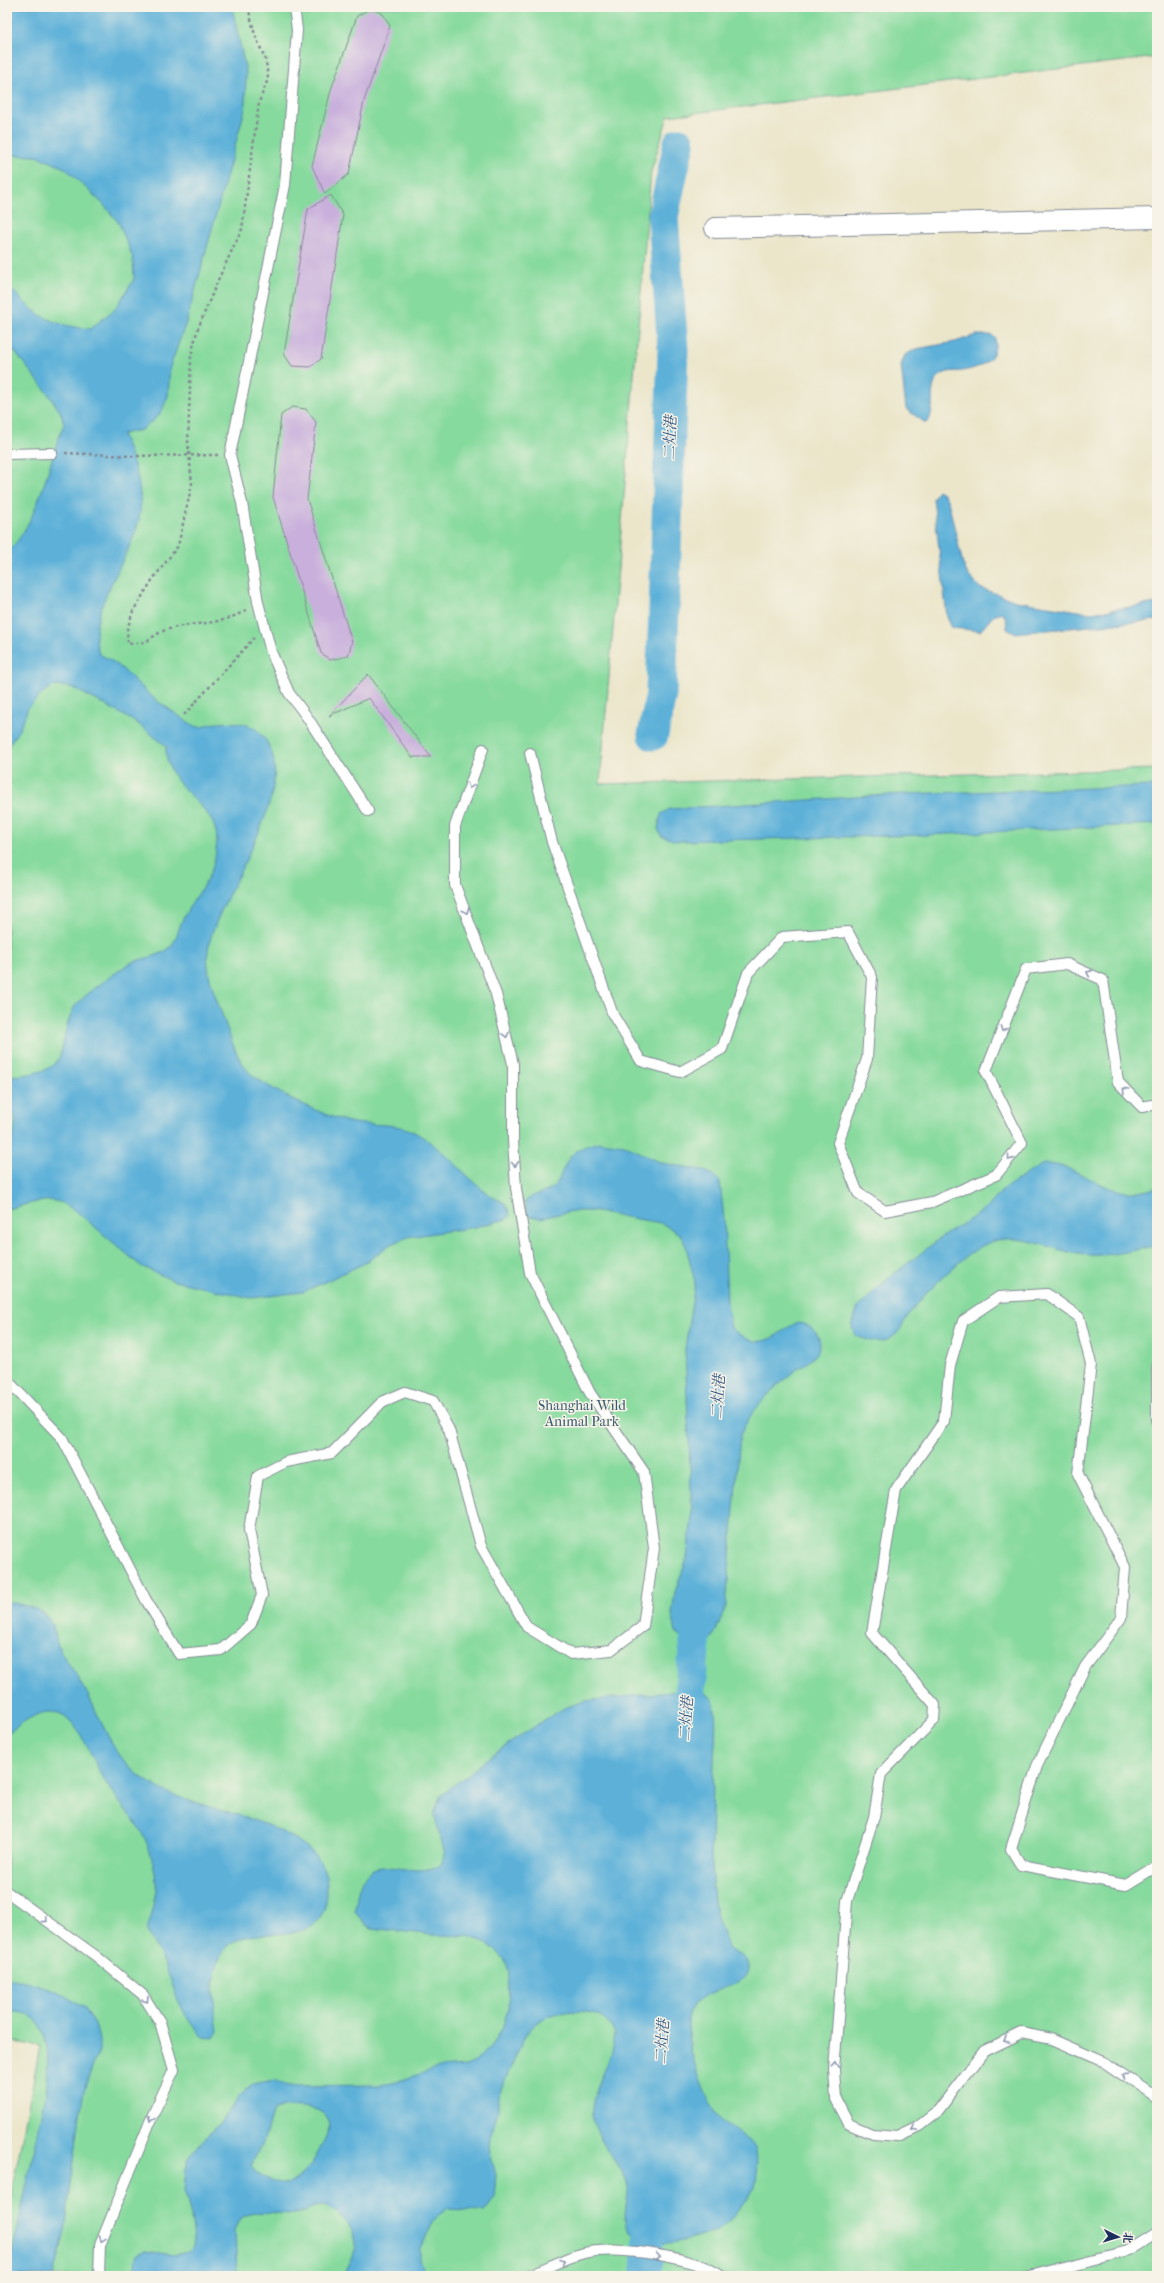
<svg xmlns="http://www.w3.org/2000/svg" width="1164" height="2283" font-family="'IM FELL French Canon','Noto Serif SC',serif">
	<rect width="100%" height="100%" fill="#f7f3e8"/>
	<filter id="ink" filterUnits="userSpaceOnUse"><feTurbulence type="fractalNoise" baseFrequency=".025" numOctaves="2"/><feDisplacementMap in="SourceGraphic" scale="8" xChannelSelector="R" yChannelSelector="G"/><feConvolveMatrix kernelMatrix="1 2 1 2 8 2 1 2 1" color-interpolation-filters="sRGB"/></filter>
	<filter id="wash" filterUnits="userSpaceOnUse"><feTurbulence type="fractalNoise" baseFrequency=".012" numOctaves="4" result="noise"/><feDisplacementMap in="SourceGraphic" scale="16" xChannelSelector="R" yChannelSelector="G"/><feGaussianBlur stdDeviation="0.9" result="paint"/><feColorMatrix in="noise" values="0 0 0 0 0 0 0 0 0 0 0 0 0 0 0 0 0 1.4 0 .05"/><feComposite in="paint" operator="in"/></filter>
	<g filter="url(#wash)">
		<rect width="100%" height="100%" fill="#ebe6ca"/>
		<!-- green -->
		<path fill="#86da9d" stroke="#50847e" d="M7,7H1157V57L668,116L651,172L600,784L1157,769V2276H7V2215L40,2046L7,2041Z"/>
		<!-- water -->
		<g fill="#5db1d9" stroke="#3c709c" fill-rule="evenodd">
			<path d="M7,7H232L246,72L245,109L187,320L170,367L168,396L162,411L155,419L141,430L122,434C133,459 143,485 140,513C134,558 83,610 99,654C127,666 143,694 169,709C176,714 191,725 198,727C202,728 207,725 210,724C226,722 247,720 259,732C311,783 216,893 208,950C205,976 216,996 224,1020C230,1036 236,1057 247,1070C264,1088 329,1119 354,1123C374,1126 398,1122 416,1133C444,1149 463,1174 488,1194C493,1198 500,1200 506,1204L510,1215L507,1219L475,1227L408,1237L389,1245L367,1262L303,1292L251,1298L174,1281L141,1266L76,1211L60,1202L50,1200L31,1203L7,1209V1153L14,1134L15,1122V1115L7,1106V1076C20,1076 53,1073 59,1058C64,1046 64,1032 69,1020C71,1016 72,1010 75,1006C83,996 122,967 133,962C144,958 157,957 167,950C176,944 178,930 182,921C190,903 204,889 211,871C215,862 216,851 217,841C218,803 163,789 166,746L137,723L109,707L71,687L55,686L46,690L28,708L20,728L7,748V552C38,526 49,460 64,424L61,413L47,392L7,342V286C16,293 23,302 32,309C48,323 70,327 90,329L115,309L134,279L133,258L119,223L103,204L65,168L37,156L7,155Z"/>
			<path d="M976,335H992L995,338C998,359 982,368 962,371C955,372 948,370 941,375C926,386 937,408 928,422H924L906,409L901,365L905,355L916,349L955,342Z"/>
			<path d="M938,490L943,493L948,501L963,564L968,575L980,588L1016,601L1091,613L1157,603V620L1014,633L1007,629L1006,618L1001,612L994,615L980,631L952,628L947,617L933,498Z"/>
			<path d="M1157,786V824L927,835L676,841L661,836L658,829L661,814L670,809L902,794Z"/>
			<path d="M600,1142L624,1145L662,1163L702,1170L713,1175L720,1182L724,1220L727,1304L731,1328C772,1365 786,1311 808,1326C817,1332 823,1340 818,1351C813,1361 800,1366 792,1373C772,1389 750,1411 740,1435L726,1606L715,1633L704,1648L699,1651L694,1649L676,1632L672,1613L675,1592L687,1558L692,1517L685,1349L695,1282L686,1246L680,1234L661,1223L591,1211H572L541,1218L528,1216L525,1202C534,1192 546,1195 554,1186C559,1182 560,1175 563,1170C571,1150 581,1147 600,1142Z"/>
			<path d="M1043,1164C1084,1163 1110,1207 1157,1187V1245C1132,1251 1105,1258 1079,1254C1047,1249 1014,1228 982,1246C961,1257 923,1295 909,1314C903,1323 901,1332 891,1338C879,1345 866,1341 854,1334L852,1326L858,1307L891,1276L946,1234L980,1213L1005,1188Z"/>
			<path d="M7,1601C19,1605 35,1606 45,1615C56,1625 54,1639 61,1652C67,1663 75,1672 81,1683C102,1717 111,1759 147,1781C160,1790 175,1796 190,1801C230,1814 326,1831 327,1885C329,1968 240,1906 219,1960C210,1984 215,2008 218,2031L214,2038L204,2037C180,2018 174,1985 162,1958C158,1949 151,1941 148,1932C146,1924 158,1896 156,1882C155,1868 151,1853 146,1841C135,1817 114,1799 102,1776C94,1761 77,1720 61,1714C41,1706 22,1723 7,1734Z"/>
			<path d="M689,1690C700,1691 710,1691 714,1704C717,1722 715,1741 714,1759C713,1806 708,1854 714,1901C716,1916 722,1937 731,1949C736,1955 749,1958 748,1968C747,1994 688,1984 687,2022C686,2044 705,2101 719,2117C727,2127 753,2138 756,2151C758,2161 756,2177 754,2187C751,2198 725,2226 715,2232C711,2234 706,2234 702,2236C680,2243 626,2255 625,2217C625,2203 632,2191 625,2177C614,2157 590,2132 592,2108C595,2081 614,2061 615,2034C611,2026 605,2017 596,2014C573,2007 538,2013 525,2035L498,2096V2112L490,2138L489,2148L496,2175L494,2198L484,2211L447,2209L435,2219L419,2250V2260L428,2276H344C346,2265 355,2255 356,2245C357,2230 336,2206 321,2206C311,2206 303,2214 292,2214C274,2214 258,2208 241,2218L235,2230L237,2276H139C134,2268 132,2262 138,2254L145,2251L174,2255L188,2252L193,2247L194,2239L192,2223L184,2192L186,2168L189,2157L204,2139L221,2123L239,2097L252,2084L275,2080L288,2086L380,2085L393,2083L438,2068L466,2066L475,2062L490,2048L504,2023L508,2009L509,1972L504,1958L487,1943L468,1936L433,1935L372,1928L364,1924L355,1911C362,1836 402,1884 441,1865L445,1854L434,1814L440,1797L492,1755L546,1719L564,1708L585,1701ZM283,2107C299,2107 325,2104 330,2125C326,2140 308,2177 291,2183C283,2185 275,2182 268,2178C261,2175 254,2173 251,2166L264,2139L273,2111Z"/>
			<path d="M7,1978L25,1981L55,1990L85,2008L96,2027L99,2040V2051L86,2083L81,2107L65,2231L54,2276H7L46,2095C48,2072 53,2028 29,2015C24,2012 13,2012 7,2011Z"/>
		</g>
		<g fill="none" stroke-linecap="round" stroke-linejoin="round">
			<!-- river -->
			<g stroke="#5db1d9" stroke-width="31">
				<path d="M653,735L661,694L673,349L663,217L679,143"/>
				<path d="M685,1733L699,1607"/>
				<path d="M646,2276L650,2200"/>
			</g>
		</g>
		<g id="blocks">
			<!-- building -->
			<g fill="#c8afdc">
				<path d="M371,8L383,14L390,26L364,101L349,174L325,194L312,166L331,90L357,16Z"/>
				<path d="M331,195L343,215L321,359L310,367L292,366L284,354L308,209Z"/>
				<path d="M292,407L306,409L316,422L307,499L352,642L348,656L330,660L321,653L273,497L281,415Z"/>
				<path d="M368,674L431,757H412L369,698L329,716Z"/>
			</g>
		</g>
	</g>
	<g filter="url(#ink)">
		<use href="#blocks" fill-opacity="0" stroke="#838a94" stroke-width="1"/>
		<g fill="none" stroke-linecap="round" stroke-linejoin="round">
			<!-- lane casing -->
			<g stroke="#838a94" stroke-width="12">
				<g id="lane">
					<path d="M294,7L297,30L285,185L230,455L242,503L258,602L271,652L289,693L307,717L368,811"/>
					<path d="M7,454L52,453"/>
					<path d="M530,753L552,842L613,1015L641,1061L680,1072L722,1049L748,973L782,937L848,932L872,977L867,1059L838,1143L858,1193L885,1211L932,1202L996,1175L1022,1143L986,1071L1026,969L1067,964L1103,980L1118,1082L1142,1107L1157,1104"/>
					<path d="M1157,1366V1420"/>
					<path d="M7,1380L62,1438L146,1600L179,1654L221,1650L251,1624L262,1595L249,1530L258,1476L286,1462L332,1453L382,1402L405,1392L433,1401L449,1430L481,1546L527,1627L571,1654L611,1650L643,1626L654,1548L644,1472L590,1393L530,1273L516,1188L513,1140V1064L496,994L455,885V826L483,749"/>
					<path d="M1157,1866L1126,1885L1021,1865L1011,1849L1037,1766L1085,1667L1121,1618L1125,1567L1078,1474L1091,1364L1079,1317L1047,1294L999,1297L963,1321L950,1365L944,1421L896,1490L872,1633L935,1705L934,1720L881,1774L874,1817L847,1901L834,2070L836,2099L849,2124L872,2134L898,2136L919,2126L937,2112L984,2051L1021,2033L1051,2039L1104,2062L1157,2098"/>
					<path d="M7,1892L96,1956L143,1995L160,2022L174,2070L154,2112L100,2245L99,2276"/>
					<path d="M527,2276C545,2269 565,2258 584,2253C615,2245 696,2257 721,2276"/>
					<path d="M1029,2276L1127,2251L1157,2232"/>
				</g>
			</g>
			<!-- street casing -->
			<g stroke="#838a94" stroke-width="22">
				<path id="street" d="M715,228L1157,218"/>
			</g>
			<!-- path -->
			<g stroke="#838a94" stroke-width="2.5" stroke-dasharray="3 3" stroke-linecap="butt">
				<path d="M258,7L259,10L271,7"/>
				<path d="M65,453L132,456L218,455"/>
				<path d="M246,610C216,628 196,620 166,630C159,632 153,637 147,641C141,643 134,643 128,644L127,630L133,611L153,579L178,546L192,484L188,443L191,356L197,331L218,280L242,229L259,102L268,79L266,61L255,35L248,7"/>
				<path d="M184,715L254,638"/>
				<path d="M7,782L10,781"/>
			</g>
			<!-- lane -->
			<use href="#lane" stroke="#fff" stroke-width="10"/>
			<!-- street -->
			<use href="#street" stroke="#fff" stroke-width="20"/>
		</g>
		<!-- one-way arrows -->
		<defs><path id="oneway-chevron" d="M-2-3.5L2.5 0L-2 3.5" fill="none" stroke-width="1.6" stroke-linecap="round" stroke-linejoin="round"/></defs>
		<g stroke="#8d97ae">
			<use href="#oneway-chevron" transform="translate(470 786) rotate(110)"/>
			<use href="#oneway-chevron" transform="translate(466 911) rotate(69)"/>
			<use href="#oneway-chevron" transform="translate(1089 973) rotate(-156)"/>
			<use href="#oneway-chevron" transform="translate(1003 1029) rotate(111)"/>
			<use href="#oneway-chevron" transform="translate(506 1035) rotate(77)"/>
			<use href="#oneway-chevron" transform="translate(1125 1090) rotate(-134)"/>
			<use href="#oneway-chevron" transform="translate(1010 1158) rotate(129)"/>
			<use href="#oneway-chevron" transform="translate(515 1164) rotate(86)"/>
			<use href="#oneway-chevron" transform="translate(45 1920) rotate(36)"/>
			<use href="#oneway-chevron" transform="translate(146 2000) rotate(58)"/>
			<use href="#oneway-chevron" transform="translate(1006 2040) rotate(153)"/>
			<use href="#oneway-chevron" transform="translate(835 2065) rotate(-87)"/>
			<use href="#oneway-chevron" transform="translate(1125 2076) rotate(-146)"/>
			<use href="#oneway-chevron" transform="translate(151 2119) rotate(112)"/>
			<use href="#oneway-chevron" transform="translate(914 2128) rotate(154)"/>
			<use href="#oneway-chevron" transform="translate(102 2239) rotate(110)"/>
			<use href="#oneway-chevron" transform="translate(658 2257) rotate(10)"/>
			<use href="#oneway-chevron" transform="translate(563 2262) rotate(-22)"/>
		</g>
	</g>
	<g text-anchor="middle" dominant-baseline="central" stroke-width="3" stroke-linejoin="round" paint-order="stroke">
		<!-- park labels -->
		<g font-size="14" fill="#365a6e" stroke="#f7f3e8">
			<text x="582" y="1405">Shanghai Wild<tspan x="582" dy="16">Animal Park</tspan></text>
		</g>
		<!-- water labels -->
		<g font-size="15" font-style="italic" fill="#2f5683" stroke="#f7f3e8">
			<text transform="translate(670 438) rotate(-88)">二灶港</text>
			<text transform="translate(718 1397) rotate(-87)">二灶港</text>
			<text transform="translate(686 1719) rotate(-86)">二灶港</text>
			<text transform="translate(662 2042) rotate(-86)">二灶港</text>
		</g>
	</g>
	<!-- margin -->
	<rect width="1164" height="2283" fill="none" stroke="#f7f3e8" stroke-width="24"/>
	<!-- north arrow -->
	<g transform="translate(1118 2237) rotate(95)" stroke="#f7f3e8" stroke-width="3" paint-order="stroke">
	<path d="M0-3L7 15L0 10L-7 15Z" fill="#1b2f5e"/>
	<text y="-6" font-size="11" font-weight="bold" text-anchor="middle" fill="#1b2f5e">北</text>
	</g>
</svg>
